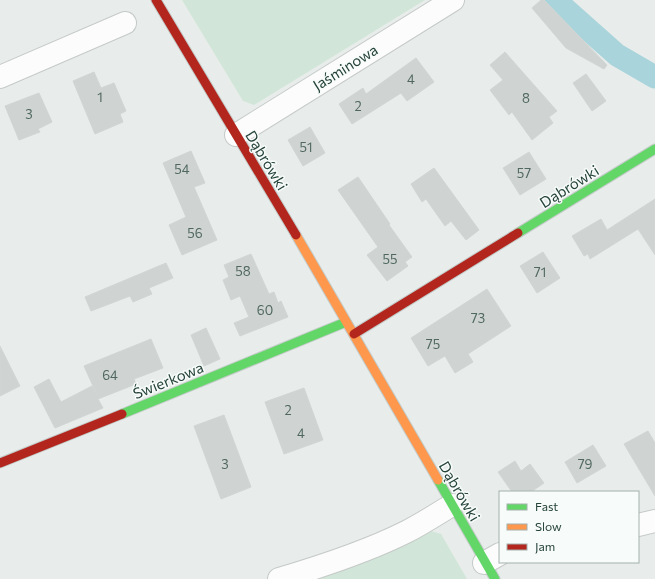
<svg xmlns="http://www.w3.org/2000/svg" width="655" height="579" font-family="Commissioner,sans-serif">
	<rect width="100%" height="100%" fill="#e8edeb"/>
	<!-- green -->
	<g fill="#d1e6d8">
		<path d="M182,0H425L254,105L243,101Z"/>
		<path d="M424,529L441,534L467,579H301Z"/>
	</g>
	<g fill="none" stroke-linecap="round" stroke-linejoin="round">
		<!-- canal -->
		<path stroke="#a9d4db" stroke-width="23" d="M555,0L617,55L655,77"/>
	</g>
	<!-- building -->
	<g fill="#cfd4d2" stroke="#d1d6d4">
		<path d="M541,0H544L607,65L604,69L566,48L532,8Z"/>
		<path d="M505,52L557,111L549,117L553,123L532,140L512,112L509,115L490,90L503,80L490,65Z"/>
		<path d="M416,58L434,82L407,101L401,93L352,124L339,104L363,88L366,94Z"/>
		<path d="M94,72L101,88L114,83L126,111L120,114L123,122L95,134L73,81Z"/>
		<path d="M586,74L606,101L592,111L573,83Z"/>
		<path d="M39,93L52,122L38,129L40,132L19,140L5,106Z"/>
		<path d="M310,127L325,153L303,166L288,140Z"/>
		<path d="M191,151L205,183L194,187L217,240L182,255L169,225L186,217L163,163Z"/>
		<path d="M529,152L546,179L520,195L503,168Z"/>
		<path d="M434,168L479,230L466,240L451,221L445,226L426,199L422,202L411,184Z"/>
		<path d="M358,177L390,224L389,225L412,257L405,262L408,266L387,281L367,255L378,247L338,190Z"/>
		<path d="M655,199V255L638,229L590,259L588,254L584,256L572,236L601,219L607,230Z"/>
		<path d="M543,252L560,278L537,293L520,266Z"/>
		<path d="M251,254L269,294L274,292L278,303L281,301L288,317L240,336L234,323L249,317L240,296L231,300L223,280L229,277L224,265Z"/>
		<path d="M166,263L173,278L149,288L152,294L133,302L130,296L91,311L85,297Z"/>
		<path d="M487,289L511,326L468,354L473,362L455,373L445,356L428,366L411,338Z"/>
		<path d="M206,328L220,359L204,366L191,335Z"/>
		<path d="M151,339L163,368L134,379L136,384L98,399L103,408L55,428L34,387L49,379L61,402L92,386L97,395L84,366Z"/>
		<path d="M0,346L20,386L0,396Z"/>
		<path d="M304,388L323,440L284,454L265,402Z"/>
		<path d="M224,415L251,487L221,499L194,426Z"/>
		<path d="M648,431L655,443V496L624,444Z"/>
		<path d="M593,445L606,466L577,483L565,462Z"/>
		<path d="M515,461L521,471L530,464L544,483L531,492H512L498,472Z"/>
	</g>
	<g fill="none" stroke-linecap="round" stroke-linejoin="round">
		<!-- street casing -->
		<g stroke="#c5cac8" stroke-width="24">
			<g id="street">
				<path d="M0,77L125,23"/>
				<path d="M236,135L453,0"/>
				<path d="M638,525L655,521"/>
				<path d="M484,563L500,554"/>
				<path d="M279,579C323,566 366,552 406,532C422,524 437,514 452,505"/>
			</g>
		</g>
		<!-- fast casing -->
		<g stroke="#c3cbc8" stroke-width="11">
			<g id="fast">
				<path d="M518,233L655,149"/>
				<path d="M122,414L346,322"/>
				<path d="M438,480L495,579"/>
			</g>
		</g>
		<!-- slow casing -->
		<g stroke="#c3cbc8" stroke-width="11">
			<path id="slow" d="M296,235L438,480"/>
		</g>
		<!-- jam casing -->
		<g stroke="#c3cbc8" stroke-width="11">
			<g id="jam">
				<path d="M156,0L296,235"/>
				<path d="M354,334L518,233"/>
				<path d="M0,463L122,414"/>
			</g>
		</g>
		<!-- street -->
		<use href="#street" stroke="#fcfcfc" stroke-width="22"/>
		<!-- fast -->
		<use href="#fast" stroke="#63d668" stroke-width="9"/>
		<!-- slow -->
		<use href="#slow" stroke="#ff974d" stroke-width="9"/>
		<!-- jam -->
		<use href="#jam" stroke="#b3261e" stroke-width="9"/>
	</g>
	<g text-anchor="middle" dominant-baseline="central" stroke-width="3" stroke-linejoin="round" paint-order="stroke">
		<!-- number labels -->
		<g font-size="13" fill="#506761">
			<text x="411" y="79">4</text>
			<text x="100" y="97">1</text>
			<text x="526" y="98">8</text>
			<text x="358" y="106">2</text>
			<text x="29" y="114">3</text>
			<text x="306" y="147">51</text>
			<text x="182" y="169">54</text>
			<text x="524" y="173">57</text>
			<text x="195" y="233">56</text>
			<text x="390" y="259">55</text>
			<text x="243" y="271">58</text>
			<text x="540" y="272">71</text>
			<text x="265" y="310">60</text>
			<text x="478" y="318">73</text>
			<text x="433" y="344">75</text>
			<text x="110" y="375">64</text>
			<text x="288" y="410">2</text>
			<text x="301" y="433">4</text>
			<text x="225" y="464">3</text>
			<text x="585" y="464">79</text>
		</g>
		<!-- street labels -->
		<g font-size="15" fill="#24423a" stroke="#f7fbf9">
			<text transform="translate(345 67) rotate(-32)">Jaśminowa</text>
			<text transform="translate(267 160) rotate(59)">Dąbrówki</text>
			<text transform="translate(569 186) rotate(-32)">Dąbrówki</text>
			<text transform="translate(168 380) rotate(-22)">Świerkowa</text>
			<text transform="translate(460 491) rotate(60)">Dąbrówki</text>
		</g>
	</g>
	<!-- legend -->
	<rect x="499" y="491" width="140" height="72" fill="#f7fbf9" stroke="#a3b1ad"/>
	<rect x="507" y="504" width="20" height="6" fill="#63d668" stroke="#a3b1ad"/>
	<text x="535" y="511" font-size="12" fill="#24423a">Fast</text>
	<rect x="507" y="524" width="20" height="6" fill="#ff974d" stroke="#a3b1ad"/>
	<text x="535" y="531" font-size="12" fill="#24423a">Slow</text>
	<rect x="507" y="544" width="20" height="6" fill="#b3261e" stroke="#a3b1ad"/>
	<text x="535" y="551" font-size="12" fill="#24423a">Jam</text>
</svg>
